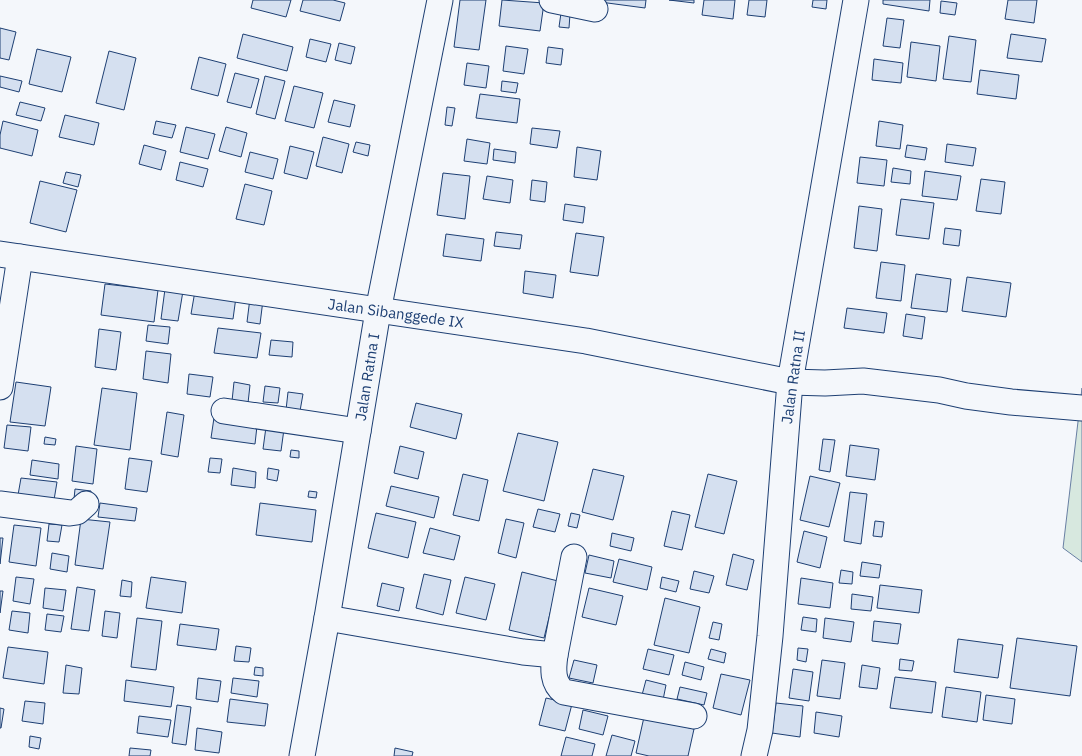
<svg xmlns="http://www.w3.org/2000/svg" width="1082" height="756" font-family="'IBM Plex Sans',sans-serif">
	<rect width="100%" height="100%" fill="#f4f7fb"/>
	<!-- green -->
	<path fill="#d7e8df" stroke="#687fa3" d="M1082,388V562L1063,548Z"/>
	<!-- building -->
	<g fill="#d5e0f0" stroke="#1d3f73">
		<path d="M253,0H291L286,17L251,8Z"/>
		<path d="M303,0H333L345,3L340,21L300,11Z"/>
		<path d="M460,0H486L479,50L454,47Z"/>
		<path d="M502,0L544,3L540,31L499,26Z"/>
		<path d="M601,0H646L645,8L600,2Z"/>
		<path d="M669,0H694V3Z"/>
		<path d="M704,0H735L733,19L702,15Z"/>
		<path d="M749,0H767L765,17L747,15Z"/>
		<path d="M813,0H827L826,9L812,7Z"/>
		<path d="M883,0H930L929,11L883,4Z"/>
		<path d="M1008,0H1037L1034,23L1005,19Z"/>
		<path d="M941,1L957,3L955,15L940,13Z"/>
		<path d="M561,13L570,14L569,28L559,27Z"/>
		<path d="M887,18L904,20L900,48L883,46Z"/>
		<path d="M0,28L16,32L9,60L0,58Z"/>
		<path d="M243,34L293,47L287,71L237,58Z"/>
		<path d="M1011,34L1046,39L1042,62L1007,58Z"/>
		<path d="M949,36L976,40L971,82L943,79Z"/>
		<path d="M310,39L331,44L326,62L306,57Z"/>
		<path d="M911,42L940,46L936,81L907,77Z"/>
		<path d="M339,43L355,47L351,64L335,60Z"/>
		<path d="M506,46L528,49L524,74L503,71Z"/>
		<path d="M548,47L563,49L561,65L546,63Z"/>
		<path d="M37,49L71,57L62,92L29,84Z"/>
		<path d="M109,51L136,58L124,110L96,103Z"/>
		<path d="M199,57L226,64L218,96L191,89Z"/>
		<path d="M874,59L903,63L901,83L872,80Z"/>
		<path d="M467,63L489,66L486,88L464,85Z"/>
		<path d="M980,70L1019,75L1016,99L977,94Z"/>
		<path d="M235,73L259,79L251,108L227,102Z"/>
		<path d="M0,76L22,81L19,92L0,87Z"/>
		<path d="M265,76L285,81L275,119L256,114Z"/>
		<path d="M502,81L518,83L516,93L501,91Z"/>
		<path d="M294,86L323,93L314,128L285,121Z"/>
		<path d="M480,94L520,99L517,123L476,118Z"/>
		<path d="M334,100L355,105L350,127L328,122Z"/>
		<path d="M20,102L45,108L41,121L16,115Z"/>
		<path d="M447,107L455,108L452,126L445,125Z"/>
		<path d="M65,115L99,123L94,145L59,137Z"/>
		<path d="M3,121L38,130L32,156L0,148V135Z"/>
		<path d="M156,121L176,125L172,138L153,134Z"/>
		<path d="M879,121L903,125L900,149L876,146Z"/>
		<path d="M186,127L215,134L208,159L180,152Z"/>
		<path d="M226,127L247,133L241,157L219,151Z"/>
		<path d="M532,128L560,131L557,148L530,144Z"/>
		<path d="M323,137L349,144L342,173L316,166Z"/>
		<path d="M467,139L490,143L487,164L464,161Z"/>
		<path d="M356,142L370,145L368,156L353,152Z"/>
		<path d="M947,144L976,148L973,166L945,162Z"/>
		<path d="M144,145L166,151L161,170L139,164Z"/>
		<path d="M907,145L927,148L925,160L905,157Z"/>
		<path d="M290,146L314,152L307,179L284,173Z"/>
		<path d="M577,147L601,151L597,180L574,177Z"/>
		<path d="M494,149L516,152L515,163L493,160Z"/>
		<path d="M250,152L278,159L273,179L245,172Z"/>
		<path d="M860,157L887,160L884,186L857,183Z"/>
		<path d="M180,162L208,169L203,187L176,180Z"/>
		<path d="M893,168L911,171L910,184L891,182Z"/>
		<path d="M925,171L961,176L957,200L922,196Z"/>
		<path d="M66,172L81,175L78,187L63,183Z"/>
		<path d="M443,173L470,176L465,219L437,215Z"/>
		<path d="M487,176L513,180L510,203L483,199Z"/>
		<path d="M981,179L1005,182L1001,214L976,211Z"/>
		<path d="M532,180L547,182L545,202L530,200Z"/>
		<path d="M40,181L77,190L66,232L30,223Z"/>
		<path d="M245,184L272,191L264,225L236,219Z"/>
		<path d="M901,199L934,203L929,239L896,235Z"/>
		<path d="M565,204L585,207L583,223L563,220Z"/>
		<path d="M859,206L882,209L877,251L854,248Z"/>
		<path d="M945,228L961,230L959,246L943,244Z"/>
		<path d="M496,232L522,235L520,249L494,246Z"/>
		<path d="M576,233L604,237L598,276L570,272Z"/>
		<path d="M446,234L484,239L481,261L443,256Z"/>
		<path d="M881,262L905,265L901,301L876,298Z"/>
		<path d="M525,271L556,275L553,298L523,293Z"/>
		<path d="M916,274L951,279L947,312L911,308Z"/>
		<path d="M967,277L1011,283L1006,317L962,311Z"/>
		<path d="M105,284L158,290L154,322L101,315Z"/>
		<path d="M165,289L183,291L178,321L161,319Z"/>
		<path d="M195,291L236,297L233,319L191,314Z"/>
		<path d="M250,298L263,300L260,324L247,322Z"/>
		<path d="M847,308L887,313L884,333L844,328Z"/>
		<path d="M906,314L925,317L922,339L903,336Z"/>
		<path d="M148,325L170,327L168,344L146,341Z"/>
		<path d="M218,328L261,333L257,358L214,353Z"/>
		<path d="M99,329L121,332L116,370L95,367Z"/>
		<path d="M271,340L293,342L292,357L269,355Z"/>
		<path d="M146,351L171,354L168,383L143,379Z"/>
		<path d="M189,374L213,377L210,397L187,394Z"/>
		<path d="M16,382L51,387L45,426L10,422Z"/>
		<path d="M234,382L250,385L248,403L232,401Z"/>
		<path d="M265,386L280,388L278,403L263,402Z"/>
		<path d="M102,388L137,393L130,450L94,445Z"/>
		<path d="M288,392L303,394L300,411L286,410Z"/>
		<path d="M416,403L462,414L456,439L410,427Z"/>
		<path d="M215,411L258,417L255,444L211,438Z"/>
		<path d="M167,412L184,415L178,457L161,454Z"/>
		<path d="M7,425L31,427L28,451L4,448Z"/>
		<path d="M266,427L284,429L281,451L263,449Z"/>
		<path d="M518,433L558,442L544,501L503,491Z"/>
		<path d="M45,437L56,439L55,445L44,444Z"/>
		<path d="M823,439L835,440L830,472L819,470Z"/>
		<path d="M850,445L879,449L875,480L846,476Z"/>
		<path d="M76,446L97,449L93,484L72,481Z"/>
		<path d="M400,446L424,452L418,479L394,473Z"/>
		<path d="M291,450L299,451V458L290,457Z"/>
		<path d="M129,458L152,461L147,492L125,489Z"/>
		<path d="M210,458L222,459L220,473L208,472Z"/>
		<path d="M32,460L59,464L58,479L30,475Z"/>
		<path d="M233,468L256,472L255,488L231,485Z"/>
		<path d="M268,468L279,470L277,481L267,479Z"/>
		<path d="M593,469L624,476L613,520L582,512Z"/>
		<path d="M463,474L488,480L479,521L453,515Z"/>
		<path d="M708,474L737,481L724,534L695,527Z"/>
		<path d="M810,476L840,483L829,527L800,520Z"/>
		<path d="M21,478L57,482L54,500L18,495Z"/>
		<path d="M391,486L439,497L434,518L386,506Z"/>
		<path d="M75,489L91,491L90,501L74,499Z"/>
		<path d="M309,491L317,492L316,498L308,497Z"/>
		<path d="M850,492L867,494L861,544L844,541Z"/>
		<path d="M100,503L137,508L135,521L98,517Z"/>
		<path d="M260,503L316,510L312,542L256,535Z"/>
		<path d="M538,509L560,514L555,532L533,527Z"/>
		<path d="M672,511L690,515L682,550L664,546Z"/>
		<path d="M376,513L416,522L408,558L368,548Z"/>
		<path d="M571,513L580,515L577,528L568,526Z"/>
		<path d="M81,519L110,522L103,569L75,565Z"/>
		<path d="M506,519L524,523L516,558L498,553Z"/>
		<path d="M875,521L884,522L882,537L873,536Z"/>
		<path d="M49,524L62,525L59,542L47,541Z"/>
		<path d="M14,525L41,528L36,566L9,562Z"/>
		<path d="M430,528L460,536L454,560L423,553Z"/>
		<path d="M804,531L827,537L820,568L797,562Z"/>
		<path d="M612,533L634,538L631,551L610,546Z"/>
		<path d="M0,538H3L0,564Z"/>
		<path d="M52,553L69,556L67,572L50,569Z"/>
		<path d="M733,554L754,560L747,590L726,585Z"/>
		<path d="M589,555L614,561L611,578L585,573Z"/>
		<path d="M619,559L652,567L647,590L613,582Z"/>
		<path d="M862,562L881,565L879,578L860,576Z"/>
		<path d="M841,570L853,572L852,584L839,583Z"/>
		<path d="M694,571L714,576L709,593L690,589Z"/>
		<path d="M522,572L558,581L544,638L509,630Z"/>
		<path d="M424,574L451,580L443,615L416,608Z"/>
		<path d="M16,577L34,579L30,604L13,601Z"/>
		<path d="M151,577L186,582L182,613L146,608Z"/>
		<path d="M465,577L495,584L486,620L456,613Z"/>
		<path d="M662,577L679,581L676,592L660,588Z"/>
		<path d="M801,578L833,583L830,608L798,604Z"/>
		<path d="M122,580L132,582L131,597L120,596Z"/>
		<path d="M382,583L404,588L399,611L377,606Z"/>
		<path d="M880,585L922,590L919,613L877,608Z"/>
		<path d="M77,587L95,590L89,631L71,629Z"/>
		<path d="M45,588L66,590L63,611L43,608Z"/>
		<path d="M589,588L623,596L616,625L582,617Z"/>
		<path d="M0,591H3L0,613Z"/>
		<path d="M852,594L873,597L871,611L851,609Z"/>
		<path d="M665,598L700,607L689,653L654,645Z"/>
		<path d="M12,611L30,613L28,633L9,630Z"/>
		<path d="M105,611L120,613L117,638L102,636Z"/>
		<path d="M47,614L64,616L61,632L45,630Z"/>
		<path d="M803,617L817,619L816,632L801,630Z"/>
		<path d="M137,618L162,621L156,670L131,667Z"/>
		<path d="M825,618L854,622L851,642L823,638Z"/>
		<path d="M874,621L901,624L898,644L872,641Z"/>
		<path d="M713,622L722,624L719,640L709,638Z"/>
		<path d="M180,624L219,629L216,650L177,645Z"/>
		<path d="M1017,638L1077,646L1070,696L1010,688Z"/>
		<path d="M958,639L1003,645L998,678L954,672Z"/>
		<path d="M236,646L251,648L249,662L234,661Z"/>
		<path d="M8,647L48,652L44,684L3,678Z"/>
		<path d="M798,648L808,649L806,662L797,660Z"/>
		<path d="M648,649L674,655L669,675L643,669Z"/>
		<path d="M711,649L726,653L724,663L708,659Z"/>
		<path d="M900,659L914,661L912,671L899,670Z"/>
		<path d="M574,660L597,665L593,683L569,678Z"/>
		<path d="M822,660L845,663L840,699L817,696Z"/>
		<path d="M685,662L704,667L701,680L682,675Z"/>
		<path d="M66,665L82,668L79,694L63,693Z"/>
		<path d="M862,665L880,668L877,689L859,687Z"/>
		<path d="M255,667L263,668V676L254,675Z"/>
		<path d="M793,669L813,672L809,701L789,698Z"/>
		<path d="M721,674L750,680L741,715L713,708Z"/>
		<path d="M895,677L936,682L932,713L890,708Z"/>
		<path d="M198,678L221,681L218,702L196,699Z"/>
		<path d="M233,678L259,681L257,697L231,693Z"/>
		<path d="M126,680L174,687L171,707L124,701Z"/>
		<path d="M646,680L666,685L663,700L642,695Z"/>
		<path d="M680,687L707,693L704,705L677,699Z"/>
		<path d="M946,687L981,692L977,722L942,717Z"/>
		<path d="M986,695L1015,699L1012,724L983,720Z"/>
		<path d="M546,698L572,704L565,731L539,725Z"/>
		<path d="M230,699L268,704L265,726L227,722Z"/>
		<path d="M25,701L45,703L43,724L22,721Z"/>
		<path d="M776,703L803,706L800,737L772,733Z"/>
		<path d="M177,705L191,707L186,745L172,743Z"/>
		<path d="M0,708L4,709L1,728H0Z"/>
		<path d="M583,710L608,716L603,735L579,729Z"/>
		<path d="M816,712L842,716L839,737L814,733Z"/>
		<path d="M139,716L171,720L168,737L137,733Z"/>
		<path d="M644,717L694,729L688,756H649L636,753Z"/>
		<path d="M197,728L222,732L219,753L195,750Z"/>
		<path d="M612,735L635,741L631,756H606Z"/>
		<path d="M30,736L41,738L39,749L29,747Z"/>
		<path d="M566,737L595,744L592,756H561Z"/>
		<path d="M130,748L151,750L150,756H129Z"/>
		<path d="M395,748L413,752L412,756H394Z"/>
	</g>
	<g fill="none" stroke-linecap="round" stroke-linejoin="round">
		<!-- minor casing -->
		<g stroke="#1d3f73" stroke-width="27">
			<g id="minor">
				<path d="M552,0L595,9"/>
				<path d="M0,254L586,341L790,382L825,383L863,381L939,390L966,396L1011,402L1082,408"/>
				<path d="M0,387L20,257"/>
				<path d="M224,411L358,431"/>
				<path d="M0,504L70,513L77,512L86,504"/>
				<path d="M327,618L523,652L555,655L574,557"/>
				<path d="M555,655C553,669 552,683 564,692L694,716"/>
				<path d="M302,756L327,618L378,311L440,0"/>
				<path d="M754,756L760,730L770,636L790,382L856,0"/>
			</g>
		</g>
		<!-- minor -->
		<use href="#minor" stroke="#f4f7fb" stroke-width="25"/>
	</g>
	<g text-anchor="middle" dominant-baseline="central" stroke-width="4" stroke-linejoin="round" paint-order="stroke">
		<!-- street labels -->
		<g font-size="15" fill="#1d3f73" stroke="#f4f7fb">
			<text transform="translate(396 313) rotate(8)">Jalan Sibanggede IX</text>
			<text transform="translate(367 377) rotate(-81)">Jalan Ratna I</text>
			<text transform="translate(793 377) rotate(-82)">Jalan Ratna II</text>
		</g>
	</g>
</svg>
